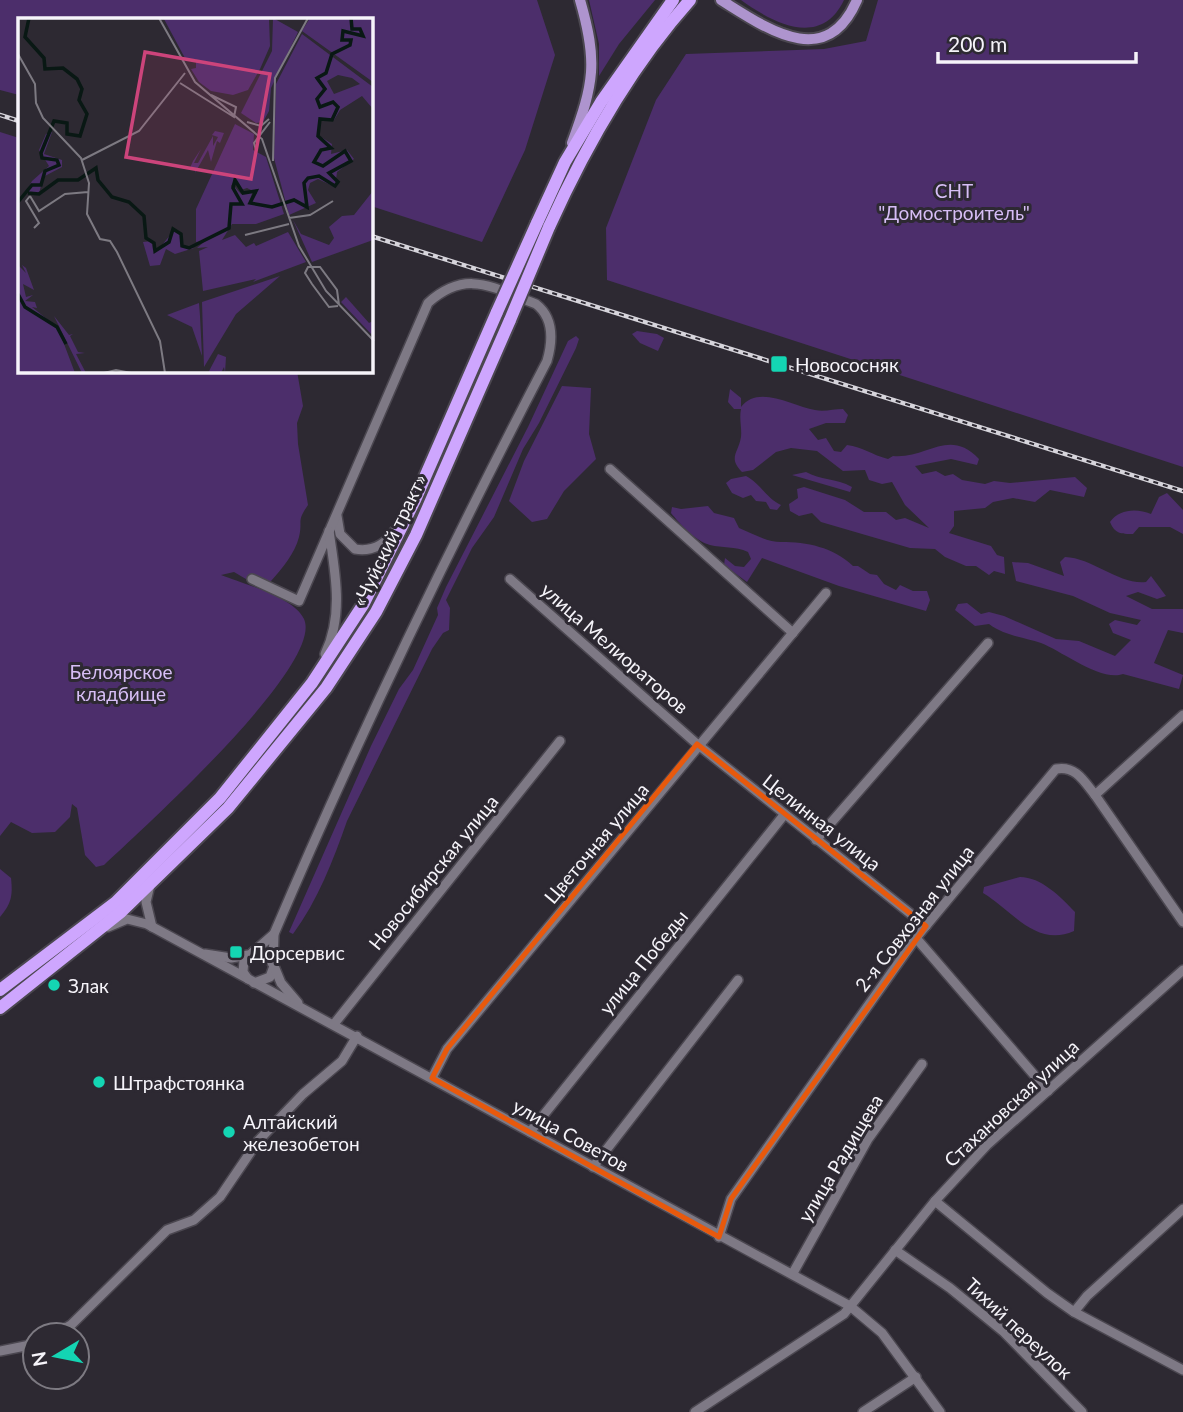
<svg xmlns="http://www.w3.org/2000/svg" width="1183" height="1412" font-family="Lato,sans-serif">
	<rect width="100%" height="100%" fill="#2d2932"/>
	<!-- green -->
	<g fill="#4c2e6b">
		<path d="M0,0H537L555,55L525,150L482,242L371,206V19H19V95L0,90Z"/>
		<path d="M589,0H655L619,44L599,76V44Z"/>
		<path d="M741,0H844C821,48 774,24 741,0Z"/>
		<path d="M878,0H1183V467L607,280L606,228L656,100L686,54L824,49L866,41Z"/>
		<path d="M0,132L19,138V371H297L303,406L297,423L298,444L308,505C296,522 303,520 299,537C295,553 282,569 271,581L251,582L234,572L221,575C241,583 294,597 304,619C325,665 140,831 104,865L96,867L85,855L77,808L72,804L70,817L55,832L32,833L11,822L0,836Z"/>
		<path d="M637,331L657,334L664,338L658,351L640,343L632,334Z"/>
		<path d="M576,336L579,339L576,348L539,423L523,449L494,517L472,548L446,600L450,608L449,630L443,633L432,649L347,821C333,861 318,900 293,934L289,932L371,746L399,689L413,670L438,615L437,608L446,587L528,427L568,341Z"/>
		<path d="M562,386L591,388L589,434L596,459L564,491L547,519L532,522L509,501L524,461Z"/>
		<path d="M730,389L741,398V407C758,384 793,406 815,410C824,412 834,409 843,409L848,415L845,423H826L809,429L818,440L826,438L834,451L841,452L847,445C863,447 872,455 888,459L893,456C927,459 949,427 979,459L977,465L951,459L915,466L922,474L936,471L945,476L953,474L962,480L985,484L994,481L1010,483L1075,477L1087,488L1084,497L1050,490L1035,502L1013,498L993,502L985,508L954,511V526L949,533L991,546L997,555L1004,557L1005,574L994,571L989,575L976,566H966L945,557L935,549L910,548L821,522L812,513L799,516L790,511L789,504L798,498L797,489L804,487L845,500L864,512H886L896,520L905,518L929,528L905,505L892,482L882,484L869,480L865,470L843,471L817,451L791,448L776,452L753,470L742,472C728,457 738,454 741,437C742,428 739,419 741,409H734L728,402Z"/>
		<path d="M806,472C820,480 836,478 852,487L850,492L792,475Z"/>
		<path d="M746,476C760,483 766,498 781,505L777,510L770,509L766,502L756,501L751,495L743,498L732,493L726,483L731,479Z"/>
		<path d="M1167,493L1183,510V534L1170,527H1139L1133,534C1121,534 1115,534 1110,522C1119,509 1137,508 1151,514L1159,497Z"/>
		<path d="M708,506L714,513L734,518L739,528C751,533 767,542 781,542C807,542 833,547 853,566H858L870,574L877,575L884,584L896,590L900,585L913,591H927L930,600L926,611L839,586L762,558L747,582L724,565L725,558L735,566L744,567L751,559L748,552C735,546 722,548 710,545C695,541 680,524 671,513L672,507L681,509Z"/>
		<path d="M1065,557C1093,558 1119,585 1146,582L1151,576L1166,596L1157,599L1138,592L1126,596L1152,609H1183V633L1168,630L1154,663L1183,675L1179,689L1123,674C1101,682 1062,651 1041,643C1023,637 1005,636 989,624L975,626L955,610L958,604L967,603L981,614L989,612L1004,616L1056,639L1079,641L1115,656L1131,640L1113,633L1109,624L1115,620L1137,625L1141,620L1110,613L1073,596L1016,581L1012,562L1028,563L1064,576L1060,562Z"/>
		<path d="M0,869L11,878C13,896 11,904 0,917Z"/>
		<path d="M1020,877C1041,877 1061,897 1075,912L1074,931C1036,948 1012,910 983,893L984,887Z"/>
	</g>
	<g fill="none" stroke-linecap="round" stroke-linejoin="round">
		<!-- minor casing -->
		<g stroke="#4b4750" stroke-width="12">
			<g id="minor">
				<path d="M610,469L793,633"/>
				<path d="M337,516L340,534L355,549C372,552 386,544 395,530"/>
				<path d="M252,579L299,601L428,303C467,268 493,288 536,304C554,318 553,340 547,361C449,549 357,739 274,934L273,964"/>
				<path d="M510,579L697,744L926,926"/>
				<path d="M325,654C344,615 335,572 329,531"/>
				<path d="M1095,795L1183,922"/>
				<path d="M816,840L988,643"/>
				<path d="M150,885L146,902L152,927"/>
				<path d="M108,927L127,919L147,924L850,1306L882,1333L940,1412"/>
				<path d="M916,938L1048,1091"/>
				<path d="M253,952L266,953L274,966L270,977L254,983"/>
				<path d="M205,954L231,958L248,955"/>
				<path d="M274,966L281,983L298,1003"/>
				<path d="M248,979L243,972L244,960L274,934"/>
				<path d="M334,1024L560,741"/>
				<path d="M432,1078L447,1049L826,593"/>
				<path d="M530,1132L784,815"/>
				<path d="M593,1167L738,980"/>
				<path d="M935,1201L1047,1293L1074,1312L1183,1370"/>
				<path d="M719,1237L731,1199L916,938L1056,769C1075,765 1084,781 1095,795L1183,715"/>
				<path d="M895,1250L950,1288L1004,1332L1082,1412"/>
				<path d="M793,1273L868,1139L922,1064"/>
				<path d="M1074,1312L1087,1296L1183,1209"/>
				<path d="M54,1335L71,1325L167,1230L194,1220L220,1197L258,1141L303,1094L342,1061L357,1036"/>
				<path d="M0,1351L35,1344"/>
				<path d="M695,1412L844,1314L935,1201L987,1145L1183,970"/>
				<path d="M863,1412L916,1377"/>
			</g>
		</g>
		<!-- major casing -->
		<g stroke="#4b4750" stroke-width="14">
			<g id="major">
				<path d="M721,0C766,28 826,72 857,0"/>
				<path d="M572,143C594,83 598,62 580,0"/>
			</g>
		</g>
		<!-- highway casing -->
		<g stroke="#4b4750" stroke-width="16">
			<g id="highway">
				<path d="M537,223L565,162L601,102L673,0"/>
				<path d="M549,227C586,145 630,67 690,0"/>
				<path d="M0,990L116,902L220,798L312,683L363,605L415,500L497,312"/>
				<path d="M0,1008L121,912L228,808L326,688L376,612L416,535L510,320"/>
			</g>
		</g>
		<!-- minor -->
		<use href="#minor" stroke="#7e7985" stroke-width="9"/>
		<!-- major -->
		<use href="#major" stroke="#ae94ce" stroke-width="10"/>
		<!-- highway -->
		<use href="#highway" stroke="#cea6fe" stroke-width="12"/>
		<!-- rail casing -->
		<g stroke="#d6d4db" stroke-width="4.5">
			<g id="rail">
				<path d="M0,115L19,121"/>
				<path d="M371,236L1183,491"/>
			</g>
		</g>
		<!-- rail -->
		<use href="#rail" stroke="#2d2932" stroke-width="2" stroke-dasharray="5" stroke-linecap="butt"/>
		<!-- highway-bridge casing -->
		<g stroke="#4b4750" stroke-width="16" stroke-linecap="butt">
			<g id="highway-bridge">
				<path d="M497,312L537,223"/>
				<path d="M510,320L549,227"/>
			</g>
		</g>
		<!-- highway-bridge -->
		<use href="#highway-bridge" stroke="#cea6fe" stroke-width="12"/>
	</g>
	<!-- marked area -->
	<path fill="none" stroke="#e8590c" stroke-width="5" stroke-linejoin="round" d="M697,744L926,926L731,1199L719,1237L432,1078L447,1049Z"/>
	<!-- markers -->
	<g fill="#14d5b3" stroke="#2d2932" stroke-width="2.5">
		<rect x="770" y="355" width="18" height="18" rx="3.5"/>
		<rect x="229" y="945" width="14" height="14" rx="3.5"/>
		<circle cx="54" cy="985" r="7"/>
		<circle cx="99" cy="1082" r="7"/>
		<circle cx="229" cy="1132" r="7"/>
	</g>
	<g text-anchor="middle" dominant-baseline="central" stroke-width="6" stroke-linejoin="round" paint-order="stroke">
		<!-- park labels -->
		<g font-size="19" fill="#d7bef6" stroke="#2d2932">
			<text x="954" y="190">СНТ<tspan x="954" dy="22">"Домостроитель"</tspan></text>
			<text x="121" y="671">Белоярское<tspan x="121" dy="22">кладбище</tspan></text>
		</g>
		<!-- poi labels -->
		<g font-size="19" fill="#f6f4fa" stroke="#2d2932" text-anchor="start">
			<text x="795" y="364">Новососняк</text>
			<text x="250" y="952">Дорсервис</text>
			<text x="68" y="985">Злак</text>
			<text x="113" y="1082">Штрафстоянка</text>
			<text x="243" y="1121">Алтайский<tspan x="243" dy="22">железобетон</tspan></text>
		</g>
		<!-- street labels -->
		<g font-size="19" fill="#f6f4fa" stroke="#2d2932">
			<text transform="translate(389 540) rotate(-64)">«Чуйский тракт»</text>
			<text transform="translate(615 648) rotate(41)">улица Мелиораторов</text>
			<text transform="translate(822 822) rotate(38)">Целинная улица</text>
			<text transform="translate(596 843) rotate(-50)">Цветочная улица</text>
			<text transform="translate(433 872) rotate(-51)">Новосибирская улица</text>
			<text transform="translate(914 918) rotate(-52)">2-я Совхозная улица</text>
			<text transform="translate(643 962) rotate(-51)">улица Победы</text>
			<text transform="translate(1011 1103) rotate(-43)">Стахановская улица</text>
			<text transform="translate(571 1135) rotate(29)">улица Советов</text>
			<text transform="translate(840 1158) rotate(-59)">улица Радищева</text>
			<text transform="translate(1019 1328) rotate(43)">Тихий переулок</text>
		</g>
	</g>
	<!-- overview -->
	<g transform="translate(18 18)">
		<rect width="355" height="355" fill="#2d2932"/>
		<path d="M251,0L252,28L242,51L230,72L215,77L193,73L181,64L173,51L178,50V41L168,42L146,1ZM255,0L280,14L253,70L251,93L245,104L238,105L223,95L254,33ZM292,0H354L355,64L284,13ZM284,16L355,69V91L344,78L322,92L316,102L303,103L300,117L314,126L313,136L329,132L336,141L319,154L317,169L300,161L292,165L290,172L298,185L271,197L256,140L258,66ZM320,57L334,60L342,66L316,76L309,63ZM217,106L236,116L235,132L248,139L266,196L238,206H214L204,222L217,217L228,229L236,225L238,228L270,214L288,244L235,264L238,261L185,273L181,233L190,229L179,230L187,223L178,224V191ZM217,161L223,172L229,170L239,175L231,184L235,173L223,176L215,167L224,186L213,187L212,209L201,215L210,209L213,185H223L213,168ZM197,113L206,115L202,125L199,123L193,144L190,132L177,155L178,150H172L175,143L183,131L176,145H180L195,118V128L200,119L194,117ZM34,114L26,136L44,142V149L25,159L21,176L13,177L9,172L14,163L31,148L21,132L28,116ZM355,173V222L294,244L275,202L283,216L311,227L316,220L311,209L324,198L336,197ZM157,211L164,217V228L176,230L157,236L148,231L142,247L132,248L125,224L134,223L135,232H140ZM0,247L8,255L4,247L8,250L16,272L5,266L8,279L15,277L7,283L17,284L19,290L14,289L40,310L57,355H0ZM262,258L218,296L186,349L184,284ZM328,279L351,305L355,303V318L323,284ZM181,285L182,298L184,338L174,309L149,297ZM36,298L51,317L55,316L52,318L60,334L67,335L58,336L68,355H64ZM200,336L208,339L207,355L206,349L203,355H190Z" fill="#4c2e6b" fill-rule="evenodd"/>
		<path fill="none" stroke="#091814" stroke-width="3.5" d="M10,175L21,176L40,162H60L78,150L80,162L94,179L111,184L126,198L128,220L136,225L137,233L151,224L155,211L163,216L164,228L171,230L211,210L213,186H224L215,170L217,162L225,175L238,173L232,185L254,189L276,182L289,189L286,165L290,160L301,158L317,168L320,164L311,155L333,143L327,133L305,148L296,144L303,132L313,130L300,118L302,101L314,102L320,89L315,84L302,89L299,81L307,71L299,60L308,55L314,36L332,27L333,22H324L325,13L345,18L342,11H334L333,0M0,184L14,167H23L27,153L41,147L39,142L24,140L23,135L36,103L49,105V116L62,118L69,96L61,82L64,71L59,61L45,50L27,51L26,40L7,19L11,0M0,276L7,289L39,309L48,326"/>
		<path fill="none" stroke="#7d7a82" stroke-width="2" d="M141,0L177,64L244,121L281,228L308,273L356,323M0,36L17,66L18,85L25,100L63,140L71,165L69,196L82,221L92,223L99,234L142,323L147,355M162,65L216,99L218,89L193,77M229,104L243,108L251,101M238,132L236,125L252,104M64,142L121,113L167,55M255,143L257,60L290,0M12,178L21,193L47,176L70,174M12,178L8,183L21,205L16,210M271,200L292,197L315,183M227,217L271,206M320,288L311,289L294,266L287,255L290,249H302L319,272L321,287M86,355L98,352L113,355"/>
		<path fill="#cc447b" fill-opacity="0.15" stroke="#cc447b" stroke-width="3.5" d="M127,34L252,56L233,161L108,139Z"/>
		<rect width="355" height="355" fill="none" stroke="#f6f4fa" stroke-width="3.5"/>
	</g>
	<!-- north arrow -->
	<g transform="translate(56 1356) rotate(260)"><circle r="33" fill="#2d2932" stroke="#7d7a82" stroke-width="2"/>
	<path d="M0-5L12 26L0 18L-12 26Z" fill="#14d5b3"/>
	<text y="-10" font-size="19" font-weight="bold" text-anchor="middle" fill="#f6f4fa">N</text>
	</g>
	<!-- scale -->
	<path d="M938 52v10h198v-10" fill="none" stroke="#f6f4fa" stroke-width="3.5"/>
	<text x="948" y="52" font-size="21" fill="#f6f4fa" stroke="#2d2932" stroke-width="5" paint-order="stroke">200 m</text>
</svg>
